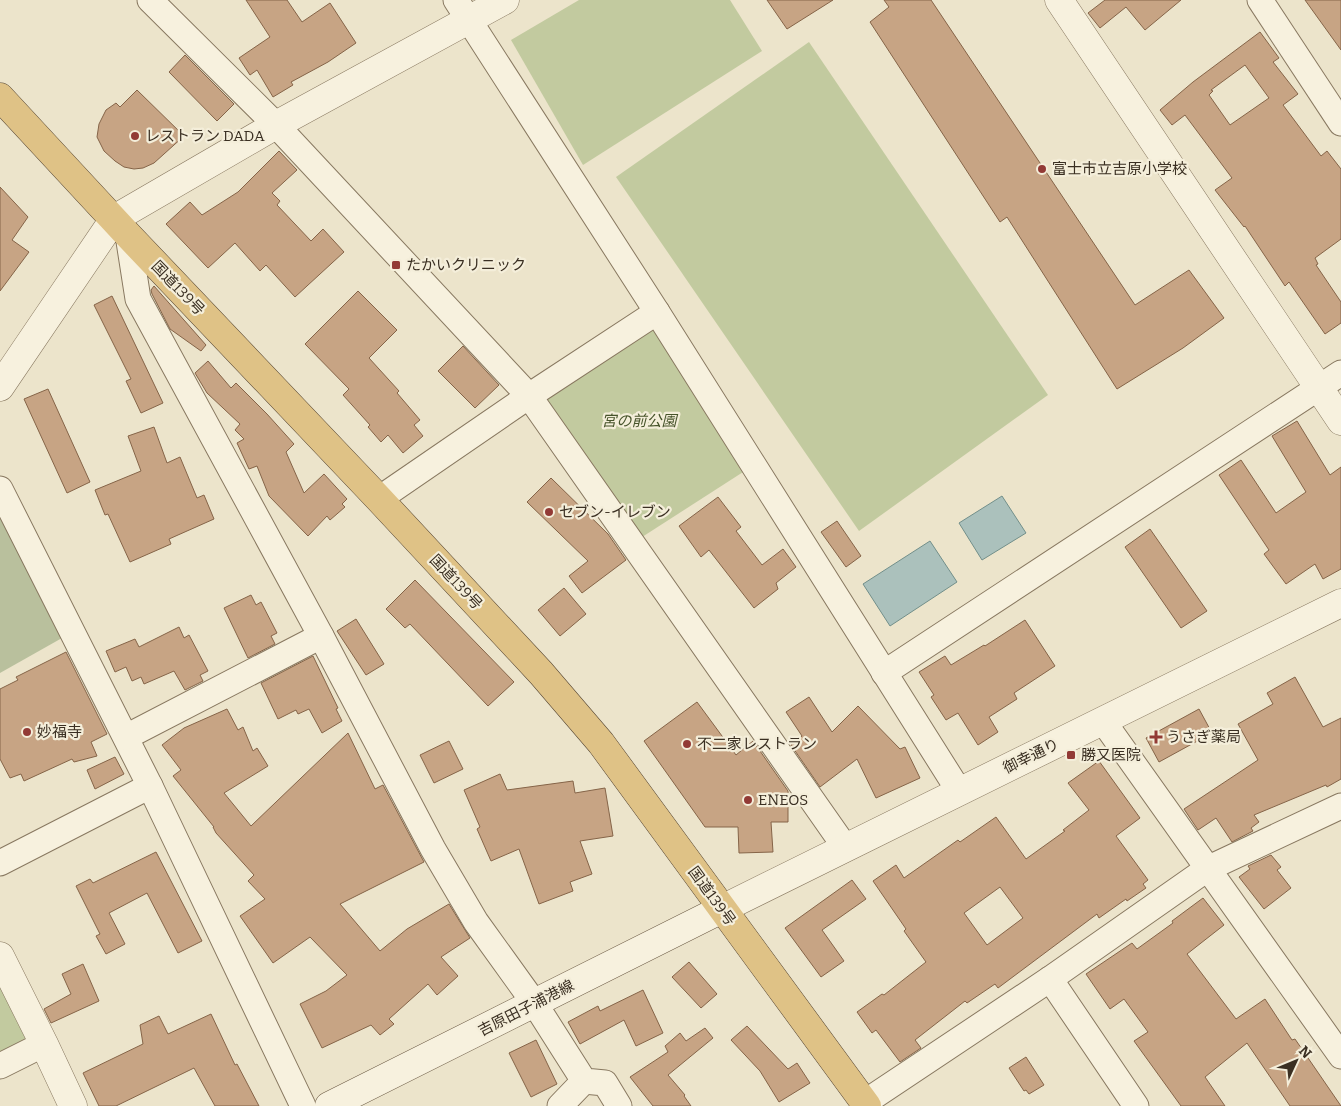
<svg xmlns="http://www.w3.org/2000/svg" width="1341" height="1106" font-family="Bitter,'Noto Sans JP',serif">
	<rect width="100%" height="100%" fill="#ece4cb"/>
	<!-- green -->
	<g fill="#c2ca9f">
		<path d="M579,0H730L762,51L583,165L511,40Z"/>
		<path d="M809,42L1048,395L859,531L616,177Z"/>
		<path d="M654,322L754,465L639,539L536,397Z"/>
		<path d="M0,981L29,1038L0,1053Z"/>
	</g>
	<!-- cemetery -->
	<path fill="#b9c09d" d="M0,508L62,638L0,673Z"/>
	<!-- water -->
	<g fill="#abc1bc" stroke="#728f8a">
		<path d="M1002,496L1026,533L982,560L959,523Z"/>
		<path d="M930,541L957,582L890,626L863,584Z"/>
	</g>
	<!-- building -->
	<g fill="#c7a484" stroke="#856448" fill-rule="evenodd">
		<path d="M246,0H287L302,22L330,3L356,43L328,62L291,82L293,85L273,97L257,70L250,75L239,58L270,37Z"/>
		<path d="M767,0H833L787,29Z"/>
		<path d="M884,0H931L1135,305L1189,270L1224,318L1183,348L1117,389L1007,217L1000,222L870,22L889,7Z"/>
		<path d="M1105,0H1181L1145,30L1126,7L1100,28L1088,13Z"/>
		<path d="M1305,0H1341V50Z"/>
		<path d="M1260,32L1279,58L1273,62L1298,94L1283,105L1321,156L1327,151L1341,169V239L1315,258L1318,264L1316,265L1341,302V323L1325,334L1289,282L1285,286L1245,226L1244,227L1215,190L1232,178L1185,115L1172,125L1160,110L1193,82ZM1245,65L1269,98L1230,125L1209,95L1213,91L1211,90Z"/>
		<path d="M185,55L234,104L217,121L169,72Z"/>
		<path d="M137,90L184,136L154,163L143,168L134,169L124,167L115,161L104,151L97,137L99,124L106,110L116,103L120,107Z"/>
		<path d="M279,151L297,170L272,193L280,201L277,205L311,241L323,229L344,252L295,297L266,265L260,271L235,243L208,268L166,224L190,202L202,215L238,192Z"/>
		<path d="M0,187L28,217L12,240L29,252L0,291Z"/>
		<path d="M154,286L206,345L201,351L170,329L152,294L151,290Z"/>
		<path d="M358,291L397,330L369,358L399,391L397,393L420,420L414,425L423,436L403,453L388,435L381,442L368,427L370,425L343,395L349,389L305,344Z"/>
		<path d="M112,296L163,403L141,413L126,381L131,379L94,305Z"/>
		<path d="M463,346L499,385L475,408L438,371Z"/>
		<path d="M208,361L231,388L236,383L267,414L294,444L286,452L304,493L324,474L347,499L342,504L345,507L330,520L327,516L308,536L269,496L257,466L249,469L237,443L244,439L235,430L240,424L207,393L195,373Z"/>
		<path d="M48,389L90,482L67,493L24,399Z"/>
		<path d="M1297,421L1330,475L1341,467V569L1323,579L1315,564L1286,584L1264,554L1269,550L1219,475L1241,460L1276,513L1306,492L1272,436Z"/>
		<path d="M154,427L167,463L180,457L197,498L204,495L214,519L169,539L171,544L130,562L108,514L105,515L95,490L141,471L128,436Z"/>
		<path d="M551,478L608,534L626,560L582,593L569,576L588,561L527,502Z"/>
		<path d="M718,497L741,527L736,531L762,565L783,549L796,567L776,583L778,589L754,608L709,550L701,557L679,526Z"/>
		<path d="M837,521L861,556L846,567L821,532Z"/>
		<path d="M1150,529L1207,611L1181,628L1125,547Z"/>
		<path d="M415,580L514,682L488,706L410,624L405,628L386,609Z"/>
		<path d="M564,588L586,614L560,636L538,610Z"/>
		<path d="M251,595L256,605L261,602L277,633L271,636L275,644L248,658L224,608Z"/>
		<path d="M356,619L384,664L366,675L337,631Z"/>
		<path d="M1025,620L1055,666L1014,693L1017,699L989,717L998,732L978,745L958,713L946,720L931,697L934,695L919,672L945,656L951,665L984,645L985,646Z"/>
		<path d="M179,627L184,638L189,635L208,671L200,675L203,681L185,690L174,671L144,684L141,677L132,681L126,667L115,672L106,651L135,639L139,647Z"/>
		<path d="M66,652L107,734L91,742L97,756L74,762L72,759L24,781L21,774L10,778L0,759V689L18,680L16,677Z"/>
		<path d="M313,656L338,708L336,709L342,721L322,733L309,709L298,714L296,710L278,719L261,683Z"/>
		<path d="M1295,677L1323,727L1341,718V779L1327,787L1326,785L1254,815L1259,822L1251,828L1253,831L1232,842L1216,818L1198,830L1184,809L1258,760L1238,724L1273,704L1267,693Z"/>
		<path d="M809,697L832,732L858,706L900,749L905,747L920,778L876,798L857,759L820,787L791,745L802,736L786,712Z"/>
		<path d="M697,702L736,755L753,741L788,791V822H771L773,852L739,853L738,827H705L644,741Z"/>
		<path d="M227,709L238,730L243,727L253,751L257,748L268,766L224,793L251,826L348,733L375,789L383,785L424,862L340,904L380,951L407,929L449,904L470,938L441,957L458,976L437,995L428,984L389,1019L394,1024L380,1035L371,1025L322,1048L300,1004L326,991L347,975L310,937L273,963L240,916L265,899L248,881L254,875L216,833L213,827H214L173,776L181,770L162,745L184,728Z"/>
		<path d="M1199,709L1212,733L1159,762L1146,738Z"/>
		<path d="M449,741L463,769L434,783L420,755Z"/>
		<path d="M115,757L124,774L95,789L87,770Z"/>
		<path d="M1099,761L1140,818L1116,836L1148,880L1143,884L1146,888L1127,901L1126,899L1099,918L1097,914L998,988L995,984L967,1003L965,1001L915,1040L921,1048L900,1062L876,1030L872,1033L857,1012L882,994L884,995L926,962L904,931L906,929L873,881L896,865L904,878L958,840L960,842L996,817L1026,859L1065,831L1063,830L1089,810L1068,783ZM1000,887L1023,918L987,945L964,913Z"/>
		<path d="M500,774L507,790L573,781L575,793L605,788L613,836L580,841L592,874L570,882L573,891L539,904L519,849L491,861L477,829L480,827L464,790Z"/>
		<path d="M156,852L202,941L178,953L147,893L109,913L125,944L106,954L96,936L100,934L76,886L90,879L93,883Z"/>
		<path d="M1271,855L1281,867L1277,870L1291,888L1264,909L1239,877L1250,869L1248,866Z"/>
		<path d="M852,880L866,899L822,930L844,961L821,977L785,928Z"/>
		<path d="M1203,898L1224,925L1187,954L1236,1019L1265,999L1292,1040L1295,1039L1341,1106H1290L1247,1043L1205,1077L1225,1106H1181L1134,1041L1148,1032L1124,999L1110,1009L1086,974L1132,943L1137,949L1173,923L1172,921Z"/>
		<path d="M689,962L717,994L701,1008L672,977Z"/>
		<path d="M83,964L99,1001L51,1023L44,1009L71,994L62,974Z"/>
		<path d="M643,990L663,1033L636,1046L624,1020L580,1044L568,1022L598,1006L600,1011Z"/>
		<path d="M211,1014L235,1065L237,1064L259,1106H215L194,1068L116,1106H99L83,1073L143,1044L140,1025L159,1016L168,1034Z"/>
		<path d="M747,1026L788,1069L797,1063L810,1083L779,1102L760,1071L731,1040Z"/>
		<path d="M705,1028L713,1038L668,1075L685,1095L684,1096L691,1106H653L630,1077L668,1052L665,1046L680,1033L686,1041Z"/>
		<path d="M536,1040L557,1084L531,1097L509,1053Z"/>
		<path d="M1026,1057L1044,1085L1029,1094L1026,1090L1024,1091L1009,1068Z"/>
	</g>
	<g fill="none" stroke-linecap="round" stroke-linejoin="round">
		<!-- minor casing -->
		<g stroke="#887860" stroke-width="27">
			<g id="minor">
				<path d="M150,0L276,125L529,396L845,847"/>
				<path d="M456,0L657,312L959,791"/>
				<path d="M1260,0L1341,123"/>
				<path d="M128,235L138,299L321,636L433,849L476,922L535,1004L584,1081L605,1083L619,1106"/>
				<path d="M0,489L150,786L303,1106"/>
				<path d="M379,499L529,396L657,312"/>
				<path d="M884,673L1341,373"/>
				<path d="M1103,721L1341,1056"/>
				<path d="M126,737L321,636"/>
				<path d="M0,863L150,786"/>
				<path d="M1050,979L1136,1106"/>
				<path d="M0,1066L44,1044"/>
				<path d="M864,1103L1050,979L1207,869L1341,806"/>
				<path d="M560,1106L584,1081"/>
			</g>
		</g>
		<!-- tertiary casing -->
		<g stroke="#887860" stroke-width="29">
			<g id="tertiary">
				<path d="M1059,0L1341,421"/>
				<path d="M0,387L114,219L276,125L505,0"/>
				<path d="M722,909L1341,603"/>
				<path d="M0,956L44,1044L73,1106"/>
			</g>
		</g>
		<!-- secondary casing -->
		<g stroke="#6a5943" stroke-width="29">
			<path id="secondary" d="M329,1106L722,909"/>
		</g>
		<!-- trunk casing -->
		<g stroke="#564634" stroke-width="29">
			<path id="trunk" d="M0,97L128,235L379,499L541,673L601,743L867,1106"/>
		</g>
		<!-- minor -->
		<use href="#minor" stroke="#f7f1de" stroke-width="25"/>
		<!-- tertiary -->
		<use href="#tertiary" stroke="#f7f1de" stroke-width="28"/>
		<!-- secondary -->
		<use href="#secondary" stroke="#f7f1de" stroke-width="28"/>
		<!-- trunk -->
		<use href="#trunk" stroke="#dfc286" stroke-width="28"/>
	</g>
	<!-- markers -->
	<g fill="#923a35" stroke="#f4eeda" stroke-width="2">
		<circle cx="135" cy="136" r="5"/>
		<circle cx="1042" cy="169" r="5"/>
		<rect x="391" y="260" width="10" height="10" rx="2.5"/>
		<circle cx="549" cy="512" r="5"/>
		<circle cx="27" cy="732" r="5"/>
		<path d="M1153.5 729.5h5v5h5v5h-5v5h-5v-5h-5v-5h5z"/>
		<circle cx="687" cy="744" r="5"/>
		<rect x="1066" y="750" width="10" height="10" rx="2.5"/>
		<circle cx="748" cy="800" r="5"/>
	</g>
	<g text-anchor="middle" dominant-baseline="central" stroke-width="4.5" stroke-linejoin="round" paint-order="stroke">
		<!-- poi labels -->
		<g font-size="15" fill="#3a2f22" stroke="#f4eeda" text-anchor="start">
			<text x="145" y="136">レストラン DADA</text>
			<text x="1052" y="169">富士市立吉原小学校</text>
			<text x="406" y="265">たかいクリニック</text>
			<text x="559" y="512">セブン-イレブン</text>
			<text x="37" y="732">妙福寺</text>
			<text x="1166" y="737">うさぎ薬局</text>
			<text x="697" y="744">不二家レストラン</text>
			<text x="1081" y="755">勝又医院</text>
			<text x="758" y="800">ENEOS</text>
		</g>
		<!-- street labels -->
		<g font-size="15" fill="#3a2f22" stroke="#f4eeda">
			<text transform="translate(178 288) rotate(46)">国道139号</text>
			<text transform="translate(456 582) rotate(47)">国道139号</text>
			<text transform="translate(1031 756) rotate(-26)">御幸通り</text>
			<text transform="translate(712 896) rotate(54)">国道139号</text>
			<text transform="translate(526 1008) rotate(-27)">吉原田子浦港線</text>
		</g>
		<!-- park labels -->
		<g font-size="15" font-style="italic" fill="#47542b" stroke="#f4eeda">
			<text x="639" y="421">宮の前公園</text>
		</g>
	</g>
	<!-- north arrow -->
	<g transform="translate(1296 1061) rotate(46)" stroke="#f4eeda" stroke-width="4" paint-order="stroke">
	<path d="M0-4L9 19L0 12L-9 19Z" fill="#3a2f22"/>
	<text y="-8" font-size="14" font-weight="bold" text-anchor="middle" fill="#3a2f22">N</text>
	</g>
</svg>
